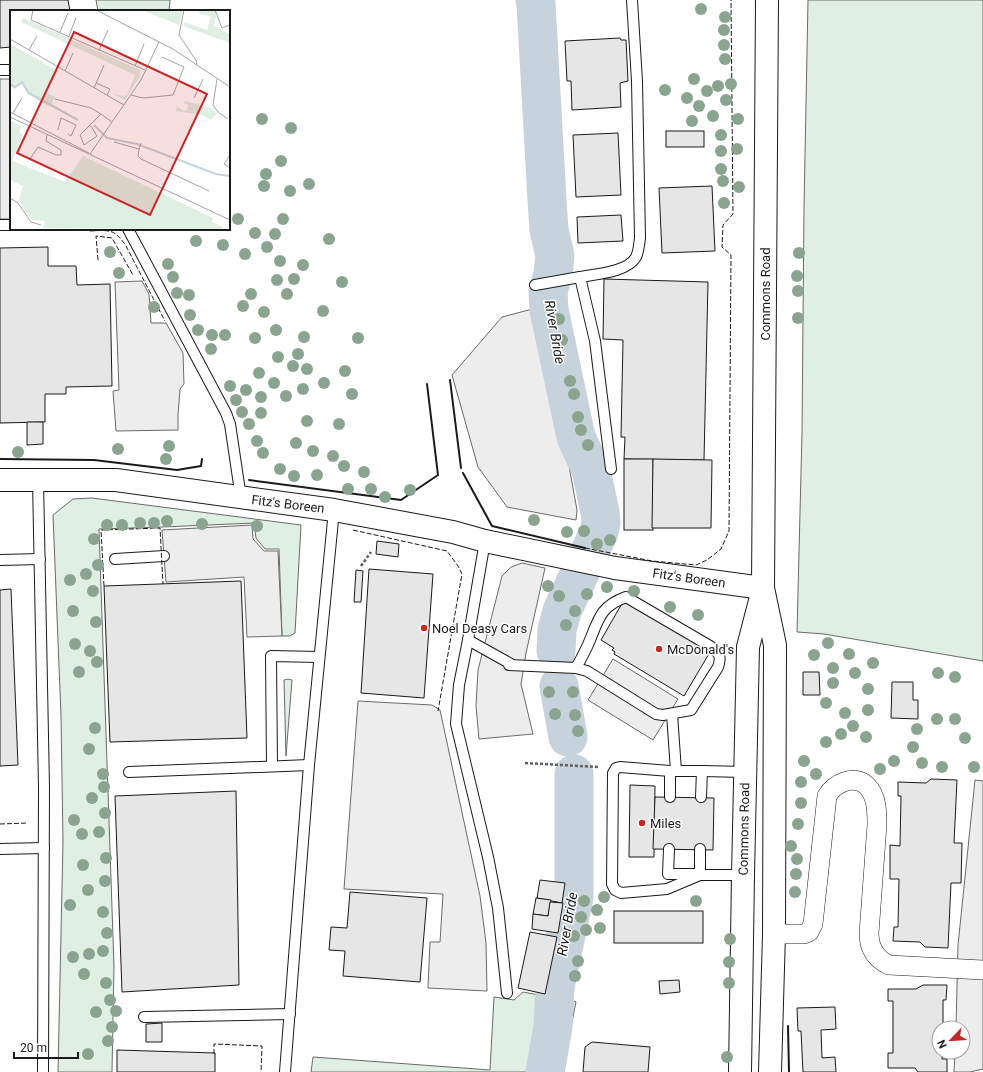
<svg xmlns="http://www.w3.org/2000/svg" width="983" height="1072" font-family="Roboto,sans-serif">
	<rect width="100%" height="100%" fill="#fff"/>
	<!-- green -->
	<g fill="#e0efe3" stroke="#6a6a6a">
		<path d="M96,0H170L169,11H98Z"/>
		<path d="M808,0H983V661L824,634L797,632L802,433L804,207Z"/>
		<path d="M92,498L301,525L295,633L290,636H282L279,549H265L256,538L254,523L163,527L99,529L114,966L112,1072H58L63,841L61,716L53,515L73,499Z"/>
		<path d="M288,679L292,680L286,756L284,680Z"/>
		<path d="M523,992L576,1002L562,1072H311L313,1057L490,1070L494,997L514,1000Z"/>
	</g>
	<!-- parking -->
	<g fill="#ededed" stroke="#6a6a6a">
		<rect x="0" y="79" width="11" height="140"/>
		<path d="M142,281L149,294L151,323H166L183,353L184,384L180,389L178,415V430L116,431L113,391L119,390L115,282Z"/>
		<path d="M540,307L577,510L576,520L507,507L478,467L452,375L502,317Z"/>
		<path d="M252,525L253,539L264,551H278L282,636L247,637L244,577L166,582L162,530Z"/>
		<path d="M522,563L545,568L526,653L521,684L533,734L479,739L476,706L478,670L502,576L511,567Z"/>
		<path d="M613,659L678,699L653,740L588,700Z"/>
		<path d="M358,701L432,705L440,710L480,896L486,943L487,991L428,988L430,942H440L443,894L344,889Z"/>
		<path d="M975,780L983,781V1069L970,1072H954L955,1052H963V1028H956L958,945Z"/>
	</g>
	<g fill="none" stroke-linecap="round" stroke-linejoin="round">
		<!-- river -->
		<g stroke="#c6d2dc" stroke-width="39">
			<path d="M535,0L536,4L547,200L549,230L555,256L553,274L548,292L549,310L576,437L591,470L600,512L601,523L599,532L562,611L557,630L556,651"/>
			<path d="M559,686L568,737"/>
			<path d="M545,1072L553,1027L555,987L574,897V774"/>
		</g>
	</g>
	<!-- building -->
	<g fill="#e6e6e6" stroke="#1a1a1a">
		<path d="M0,0H68L70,11H11V47L0,48Z"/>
		<path d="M620,38L621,40H626L628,81L620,83L621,107L572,110L571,81H567L565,41Z"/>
		<rect x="666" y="131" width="38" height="16"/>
		<path d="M618,133L621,195L576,197L573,135Z"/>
		<path d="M712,186L715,251L662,253L659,188Z"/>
		<path d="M621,215L623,241L578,243L577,217Z"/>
		<path d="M48,247V266H76L77,285L110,284L112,386L66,387V394H45V422L0,423V248Z"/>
		<path d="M604,279L708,282L704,460L624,459L625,437H621L623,340L603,339Z"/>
		<path d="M27,422H43V444L27,445Z"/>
		<rect x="624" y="459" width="29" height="71"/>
		<path d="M653,459L712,460L711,528H652Z"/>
		<path d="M377,541L399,544L398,557L376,554Z"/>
		<path d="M369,569L433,574L424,698L361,693Z"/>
		<path d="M356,570L363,571L361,602H354Z"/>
		<path d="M241,581L247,738L110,742L104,586Z"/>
		<path d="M11,589L18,765L0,766V590Z"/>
		<path d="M624,600L710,652L684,696L614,654L615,652L612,650L614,648L601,640Z"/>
		<path d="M803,672H819L820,695H803Z"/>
		<path d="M892,682H913V700H918V719L891,718Z"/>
		<path d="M931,779L957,780L954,843H962L961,883H951L948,948L925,947L920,942L893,941L894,927H898L899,879H890V845L900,846L901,796H898V782L926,783Z"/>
		<path d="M630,785L655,786L654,857H629Z"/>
		<path d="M236,791L239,985L122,992L115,796Z"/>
		<path d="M655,797L714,798L713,850L653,849Z"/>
		<path d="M540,880L565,883L562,903L537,898Z"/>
		<path d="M350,892L427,898L420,982L343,976L345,951L329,950L331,927L347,928Z"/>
		<path d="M536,898L551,900L548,916L533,914Z"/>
		<path d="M550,902L563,903L558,933L532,929L533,914L548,916Z"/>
		<rect x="614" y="911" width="89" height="32"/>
		<path d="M530,932L557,937L545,994L518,988Z"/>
		<path d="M679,980L680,992L660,994L659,981Z"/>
		<path d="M923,985H947L946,1000H943V1028H939V1052H942V1059H947V1072H918L915,1068H888V1053H893V1001H888V989H916Z"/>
		<path d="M835,1007L836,1029L821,1030L822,1058L835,1057L836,1072H803L801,1031H798L797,1008Z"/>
		<path d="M162,1023V1042H146V1024Z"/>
		<path d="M592,1042L650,1047L648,1072H583L585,1047Z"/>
		<path d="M117,1050L215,1053V1072H117Z"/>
	</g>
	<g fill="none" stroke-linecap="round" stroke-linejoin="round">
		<!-- lane casing -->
		<g stroke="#1a1a1a" stroke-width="12">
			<g id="lane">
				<path d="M0,70H11"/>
				<path d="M0,225H11"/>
				<path d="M128,229L226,413L230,424L241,498"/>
				<path d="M580,277C596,274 628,272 636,257C639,251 639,244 640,238L637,81L632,0"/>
				<path d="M535,285L580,277L595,341L611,469"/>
				<path d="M38,480L44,787L43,1072"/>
				<path d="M485,541L468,640L511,664L509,665L576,668L587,671L656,714L663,715L691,710L718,667C722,656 719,653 710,646L626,597C601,606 599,618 590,640C586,650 581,659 576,668"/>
				<path d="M115,559L164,556"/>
				<path d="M0,560L40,559"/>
				<path d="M468,640L459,685L456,724L488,857L498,908L507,993"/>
				<path d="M672,714L676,771"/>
				<path d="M272,766L271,656L319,657"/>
				<path d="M702,771L745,772"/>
				<path d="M129,772L309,765"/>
				<path d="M670,797V771"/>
				<path d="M0,849L44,848"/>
				<path d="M669,849L668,874H696"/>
				<path d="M700,849V875H743"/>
				<path d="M700,875L667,889L621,893L615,890L612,884L613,773L616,768L620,767L670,771H702L701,797"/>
				<path d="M144,1017L290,1014"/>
				<path d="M285,1072L309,765L334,510"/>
			</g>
		</g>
		<!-- street casing -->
		<g stroke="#1a1a1a" stroke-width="20">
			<path id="street" d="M774,934H804L809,932L813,924L827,796C834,784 854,773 867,786C877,796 877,812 877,825L869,933C869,949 876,959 889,965L983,970"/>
		</g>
		<!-- secondary casing -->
		<g stroke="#1a1a1a" stroke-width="24">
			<path id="secondary" d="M0,480H116L334,510L453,532L485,541L615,568L763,588"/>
		</g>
		<!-- highway casing -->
		<g stroke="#1a1a1a" stroke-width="24">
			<g id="highway">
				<path d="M767,0L763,588L775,645L774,934L770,1072"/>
				<path d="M740,1072L743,875L748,647L762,593"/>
			</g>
		</g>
		<!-- path -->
		<g stroke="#5f5f5f" stroke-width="2.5" stroke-dasharray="3 2" stroke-linecap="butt">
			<path d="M361,566L371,552"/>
			<path d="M525,763L598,767"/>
		</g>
		<!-- lane -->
		<use href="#lane" stroke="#fff" stroke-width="10"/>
		<!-- street -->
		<use href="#street" stroke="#fff" stroke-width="19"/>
		<!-- secondary -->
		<use href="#secondary" stroke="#fff" stroke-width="22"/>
		<!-- highway -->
		<use href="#highway" stroke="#fff" stroke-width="22"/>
		<!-- fence -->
		<g stroke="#1a1a1a" stroke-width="1" stroke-dasharray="5 2" stroke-linecap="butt">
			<path d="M90,231C110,230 115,229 126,246L165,321"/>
			<path d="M98,260L96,236L112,238L133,275"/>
			<path d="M353,530L447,551L458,566L462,574L438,711"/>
			<path d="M585,548L652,561L696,565L707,560L721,549L729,531L731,255L722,247L723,225L733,214L731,0"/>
			<path d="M104,586L101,530L160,528L163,584"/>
			<path d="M0,824L28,823"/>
			<path d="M214,1054V1044L262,1046L261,1072"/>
		</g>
		<!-- wall -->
		<g stroke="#1a1a1a" stroke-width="2">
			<path d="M450,380L461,468"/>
			<path d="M0,459L94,460L177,470L201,466L202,459"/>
			<path d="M463,473L492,526L585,548"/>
			<path d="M249,480L401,500L438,475L427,384"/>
			<path d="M788,1026L789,1072"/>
		</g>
	</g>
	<!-- trees -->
	<g fill="#8aa48f">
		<circle cx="701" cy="9" r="6"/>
		<circle cx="725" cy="17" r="6"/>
		<circle cx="724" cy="30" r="6"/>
		<circle cx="724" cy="45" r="6"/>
		<circle cx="725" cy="59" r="6"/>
		<circle cx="694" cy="79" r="6"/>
		<circle cx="731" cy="84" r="6"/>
		<circle cx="718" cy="86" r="6"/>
		<circle cx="665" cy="90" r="6"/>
		<circle cx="707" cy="91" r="6"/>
		<circle cx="687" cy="98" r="6"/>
		<circle cx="726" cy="100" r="6"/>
		<circle cx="699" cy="106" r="6"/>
		<circle cx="713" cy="116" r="6"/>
		<circle cx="262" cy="119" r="6"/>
		<circle cx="738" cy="119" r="6"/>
		<circle cx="692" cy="121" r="6"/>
		<circle cx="291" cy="128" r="6"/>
		<circle cx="721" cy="135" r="6"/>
		<circle cx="737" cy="149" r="6"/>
		<circle cx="721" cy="151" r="6"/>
		<circle cx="281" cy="161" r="6"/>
		<circle cx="721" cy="169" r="6"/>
		<circle cx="266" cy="174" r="6"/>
		<circle cx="723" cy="181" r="6"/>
		<circle cx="309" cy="184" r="6"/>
		<circle cx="264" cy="186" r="6"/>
		<circle cx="739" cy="187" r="6"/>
		<circle cx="290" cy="191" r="6"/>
		<circle cx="724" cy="203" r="6"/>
		<circle cx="238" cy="219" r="6"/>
		<circle cx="283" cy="219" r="6"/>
		<circle cx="255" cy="233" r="6"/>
		<circle cx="275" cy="234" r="6"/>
		<circle cx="329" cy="239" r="6"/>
		<circle cx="196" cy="241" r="6"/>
		<circle cx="223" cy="245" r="6"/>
		<circle cx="267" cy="247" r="6"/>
		<circle cx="110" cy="252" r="6"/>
		<circle cx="799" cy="253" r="6"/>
		<circle cx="245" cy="254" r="6"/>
		<circle cx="280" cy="261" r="6"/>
		<circle cx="168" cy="264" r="6"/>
		<circle cx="303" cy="265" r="6"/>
		<circle cx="119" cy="273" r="6"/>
		<circle cx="797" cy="276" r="6"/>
		<circle cx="173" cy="277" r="6"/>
		<circle cx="294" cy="279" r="6"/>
		<circle cx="277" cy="280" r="6"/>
		<circle cx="342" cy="282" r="6"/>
		<circle cx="798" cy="291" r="6"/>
		<circle cx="177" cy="293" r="6"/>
		<circle cx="251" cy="294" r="6"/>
		<circle cx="287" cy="294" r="6"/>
		<circle cx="189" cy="295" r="6"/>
		<circle cx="243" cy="306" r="6"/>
		<circle cx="154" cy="307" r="6"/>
		<circle cx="323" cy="311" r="6"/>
		<circle cx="264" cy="312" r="6"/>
		<circle cx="190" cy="315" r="6"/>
		<circle cx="798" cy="318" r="6"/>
		<circle cx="559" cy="319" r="6"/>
		<circle cx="198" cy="330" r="6"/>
		<circle cx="276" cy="330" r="6"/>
		<circle cx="212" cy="335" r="6"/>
		<circle cx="225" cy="335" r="6"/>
		<circle cx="304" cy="337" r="6"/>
		<circle cx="255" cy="338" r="6"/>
		<circle cx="358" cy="338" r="6"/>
		<circle cx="562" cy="340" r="6"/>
		<circle cx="211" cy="349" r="6"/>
		<circle cx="298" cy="354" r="6"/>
		<circle cx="278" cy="357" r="6"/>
		<circle cx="293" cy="366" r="6"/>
		<circle cx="307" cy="369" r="6"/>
		<circle cx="345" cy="371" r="6"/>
		<circle cx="259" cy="373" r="6"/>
		<circle cx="570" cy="381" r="6"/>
		<circle cx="274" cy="383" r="6"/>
		<circle cx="324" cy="383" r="6"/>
		<circle cx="230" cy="386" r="6"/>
		<circle cx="303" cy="389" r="6"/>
		<circle cx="246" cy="390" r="6"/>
		<circle cx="352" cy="394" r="6"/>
		<circle cx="574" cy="394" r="6"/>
		<circle cx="286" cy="396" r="6"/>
		<circle cx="261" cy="397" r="6"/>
		<circle cx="236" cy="400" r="6"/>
		<circle cx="242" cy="412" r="6"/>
		<circle cx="261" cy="413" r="6"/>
		<circle cx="578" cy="417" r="6"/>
		<circle cx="307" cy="421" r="6"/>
		<circle cx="249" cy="424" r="6"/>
		<circle cx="339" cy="424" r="6"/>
		<circle cx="581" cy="430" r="6"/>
		<circle cx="257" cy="441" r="6"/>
		<circle cx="296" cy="443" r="6"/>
		<circle cx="588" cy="445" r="6"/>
		<circle cx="169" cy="446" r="6"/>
		<circle cx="118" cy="449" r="6"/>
		<circle cx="313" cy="451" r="6"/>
		<circle cx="18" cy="452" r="6"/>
		<circle cx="263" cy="453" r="6"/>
		<circle cx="333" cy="456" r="6"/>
		<circle cx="166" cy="459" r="6"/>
		<circle cx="344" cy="466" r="6"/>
		<circle cx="280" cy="469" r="6"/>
		<circle cx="364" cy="472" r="6"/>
		<circle cx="317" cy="475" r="6"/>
		<circle cx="294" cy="476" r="6"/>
		<circle cx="348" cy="489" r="6"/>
		<circle cx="371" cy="489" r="6"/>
		<circle cx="410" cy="490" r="6"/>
		<circle cx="385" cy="497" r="6"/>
		<circle cx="534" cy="520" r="6"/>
		<circle cx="167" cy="521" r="6"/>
		<circle cx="140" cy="523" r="6"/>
		<circle cx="154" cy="523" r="6"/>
		<circle cx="202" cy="524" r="6"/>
		<circle cx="107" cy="525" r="6"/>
		<circle cx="122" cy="525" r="6"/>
		<circle cx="257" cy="526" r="6"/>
		<circle cx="584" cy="531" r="6"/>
		<circle cx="567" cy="532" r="6"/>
		<circle cx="94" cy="539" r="6"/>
		<circle cx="610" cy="540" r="6"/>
		<circle cx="597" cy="544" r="6"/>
		<circle cx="98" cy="565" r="6"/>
		<circle cx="86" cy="574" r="6"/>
		<circle cx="70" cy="580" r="6"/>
		<circle cx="548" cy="586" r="6"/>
		<circle cx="607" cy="587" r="6"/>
		<circle cx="93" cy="591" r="6"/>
		<circle cx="634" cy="591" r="6"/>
		<circle cx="587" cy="594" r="6"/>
		<circle cx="559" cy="596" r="6"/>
		<circle cx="670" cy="607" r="6"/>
		<circle cx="73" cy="611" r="6"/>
		<circle cx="575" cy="611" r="6"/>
		<circle cx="698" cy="615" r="6"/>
		<circle cx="96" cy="622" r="6"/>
		<circle cx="566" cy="625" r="6"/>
		<circle cx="828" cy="643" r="6"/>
		<circle cx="75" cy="644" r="6"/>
		<circle cx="90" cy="651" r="6"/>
		<circle cx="849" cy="654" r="6"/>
		<circle cx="814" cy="655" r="6"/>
		<circle cx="97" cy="662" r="6"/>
		<circle cx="873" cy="663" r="6"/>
		<circle cx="833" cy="668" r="6"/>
		<circle cx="79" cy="672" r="6"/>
		<circle cx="855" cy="673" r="6"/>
		<circle cx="938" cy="673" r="6"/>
		<circle cx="955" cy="677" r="6"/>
		<circle cx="833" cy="683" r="6"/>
		<circle cx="868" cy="689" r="6"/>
		<circle cx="549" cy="692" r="6"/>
		<circle cx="573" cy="692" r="6"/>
		<circle cx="826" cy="703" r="6"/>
		<circle cx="868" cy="710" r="6"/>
		<circle cx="845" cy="713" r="6"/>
		<circle cx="555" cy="714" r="6"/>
		<circle cx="575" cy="715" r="6"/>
		<circle cx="937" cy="719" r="6"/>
		<circle cx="955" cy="719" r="6"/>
		<circle cx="853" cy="726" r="6"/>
		<circle cx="95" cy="728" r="6"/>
		<circle cx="917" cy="729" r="6"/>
		<circle cx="578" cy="731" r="6"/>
		<circle cx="841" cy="734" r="6"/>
		<circle cx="866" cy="737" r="6"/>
		<circle cx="965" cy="738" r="6"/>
		<circle cx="826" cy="742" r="6"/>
		<circle cx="913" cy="747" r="6"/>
		<circle cx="89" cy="749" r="6"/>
		<circle cx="804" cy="761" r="6"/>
		<circle cx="894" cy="761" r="6"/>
		<circle cx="922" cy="763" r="6"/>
		<circle cx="942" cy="767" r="6"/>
		<circle cx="974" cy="767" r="6"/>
		<circle cx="880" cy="769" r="6"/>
		<circle cx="103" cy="774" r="6"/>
		<circle cx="816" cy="774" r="6"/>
		<circle cx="801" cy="782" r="6"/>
		<circle cx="104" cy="787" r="6"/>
		<circle cx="92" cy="798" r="6"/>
		<circle cx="801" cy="803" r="6"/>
		<circle cx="105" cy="813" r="6"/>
		<circle cx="74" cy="820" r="6"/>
		<circle cx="798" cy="824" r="6"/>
		<circle cx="99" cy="832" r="6"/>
		<circle cx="82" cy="834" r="6"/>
		<circle cx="791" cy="846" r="6"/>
		<circle cx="106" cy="858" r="6"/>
		<circle cx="797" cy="859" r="6"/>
		<circle cx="83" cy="865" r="6"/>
		<circle cx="796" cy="874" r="6"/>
		<circle cx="105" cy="881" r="6"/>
		<circle cx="88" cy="890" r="6"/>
		<circle cx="795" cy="892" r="6"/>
		<circle cx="604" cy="897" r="6"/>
		<circle cx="584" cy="901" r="6"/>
		<circle cx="696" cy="901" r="6"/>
		<circle cx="70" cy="905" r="6"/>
		<circle cx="597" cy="910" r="6"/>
		<circle cx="103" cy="912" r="6"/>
		<circle cx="581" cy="917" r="6"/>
		<circle cx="600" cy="928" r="6"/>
		<circle cx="586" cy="930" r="6"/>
		<circle cx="107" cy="933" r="6"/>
		<circle cx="574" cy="936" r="6"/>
		<circle cx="730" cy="939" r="6"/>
		<circle cx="103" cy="951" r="6"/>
		<circle cx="89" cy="954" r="6"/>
		<circle cx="73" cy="957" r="6"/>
		<circle cx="578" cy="961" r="6"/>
		<circle cx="729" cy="962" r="6"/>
		<circle cx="84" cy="974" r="6"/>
		<circle cx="575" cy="976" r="6"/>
		<circle cx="106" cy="983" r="6"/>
		<circle cx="729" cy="983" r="6"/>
		<circle cx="110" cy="1000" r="6"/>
		<circle cx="116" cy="1011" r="6"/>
		<circle cx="96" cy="1012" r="6"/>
		<circle cx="112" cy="1027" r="6"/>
		<circle cx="108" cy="1041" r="6"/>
		<circle cx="88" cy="1054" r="6"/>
		<circle cx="727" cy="1057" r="6"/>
	</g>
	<!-- markers -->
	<g fill="#c62828" stroke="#fff" stroke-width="1.5">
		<circle cx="424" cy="628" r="4"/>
		<circle cx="659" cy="649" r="4"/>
		<circle cx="642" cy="823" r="4"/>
	</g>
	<g text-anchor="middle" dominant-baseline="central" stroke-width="3" stroke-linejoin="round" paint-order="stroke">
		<!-- street labels -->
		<g font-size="13" fill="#1a1a1a" stroke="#fff">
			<text transform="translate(765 294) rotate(-90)">Commons Road</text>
			<text transform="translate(288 504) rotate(7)">Fitz's Boreen</text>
			<text transform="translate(689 578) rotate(8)">Fitz's Boreen</text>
			<text transform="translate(744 829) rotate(-89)">Commons Road</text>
		</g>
		<!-- poi labels -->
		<g font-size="13" fill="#1a1a1a" stroke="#fff" text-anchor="start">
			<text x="432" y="628">Noel Deasy Cars</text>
			<text x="667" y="649">McDonald's</text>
			<text x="650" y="823">Miles</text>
		</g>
		<!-- water labels -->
		<g font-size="14" font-style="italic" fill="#1a1a1a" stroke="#fff">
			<text transform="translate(555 332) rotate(80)">River Bride</text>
			<text transform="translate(567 924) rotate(-80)">River Bride</text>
		</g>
	</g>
	<!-- overview -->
	<g transform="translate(10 10)">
		<rect width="220" height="220" fill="#fff"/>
		<path d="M132,0H173L169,15ZM191,0H207L204,16L220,24V33L173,16L174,12L197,20L201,7L188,3ZM13,8L130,60V66L115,90L101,83L113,86L117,85L125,65L11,12ZM0,34L48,61L36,82L45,87L40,97L17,84L12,75L4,79L0,76ZM176,91L201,98L207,104L200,110L193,105L166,101L167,96L174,101L177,100L178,95L173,93ZM0,110L11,116L10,123L13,125L2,151L55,172L73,146L203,208L202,212L213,217L212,220L33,218L35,211L22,210L9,191L13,176L0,170Z" fill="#e0efe3"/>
		<path fill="none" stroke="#c6d2dc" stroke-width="2" d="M0,74L5,77L12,72L19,83L68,110M84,115L97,128L127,134L206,164L220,166"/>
		<path fill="none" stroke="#a3a3a3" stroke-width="1" d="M23,0L21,10L135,60M86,0L163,39L220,77M174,0L169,25L187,52L186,55M205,0L212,18L220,15M50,22L58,3M27,26L19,40L114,95M59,26L66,8M0,29L19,40M89,40L98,20M125,56L134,34M55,61L63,43M207,69L203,95L208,102L218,109M86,73L100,79L97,85M84,78L94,55M121,85L133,88L163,85L174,57L152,47M184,88L193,69M45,89L81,98L91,104M0,102L79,143M3,103L12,88M0,107L220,210M48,120L51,108L66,115L61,126L58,124M70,125L91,104L102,112M70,125L74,135L87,126L81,116M104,132L129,139L131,133M129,139L128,146L131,149L199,181M80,144L131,70L149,32M220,145L214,154L220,158M20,149L28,137L46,145H51V140L36,131L37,125M0,188L8,193L21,212L31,215"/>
		<path fill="#c62828" fill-opacity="0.15" stroke="#c62828" stroke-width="2" d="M64,22L197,84L140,205L7,143Z"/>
		<rect width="220" height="220" fill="none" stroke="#1a1a1a" stroke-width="2"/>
	</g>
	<!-- north arrow -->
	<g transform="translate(951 1040) rotate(245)"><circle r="19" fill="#ffffff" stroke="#a3a3a3"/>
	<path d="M0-3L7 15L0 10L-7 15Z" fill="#c62828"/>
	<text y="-6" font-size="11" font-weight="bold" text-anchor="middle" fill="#1a1a1a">N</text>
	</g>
	<!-- scale -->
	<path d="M14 1052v6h64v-6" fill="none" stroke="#1a1a1a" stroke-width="2"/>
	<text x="20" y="1052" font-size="12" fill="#1a1a1a" stroke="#ffffff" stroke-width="3" paint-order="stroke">20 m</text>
</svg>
